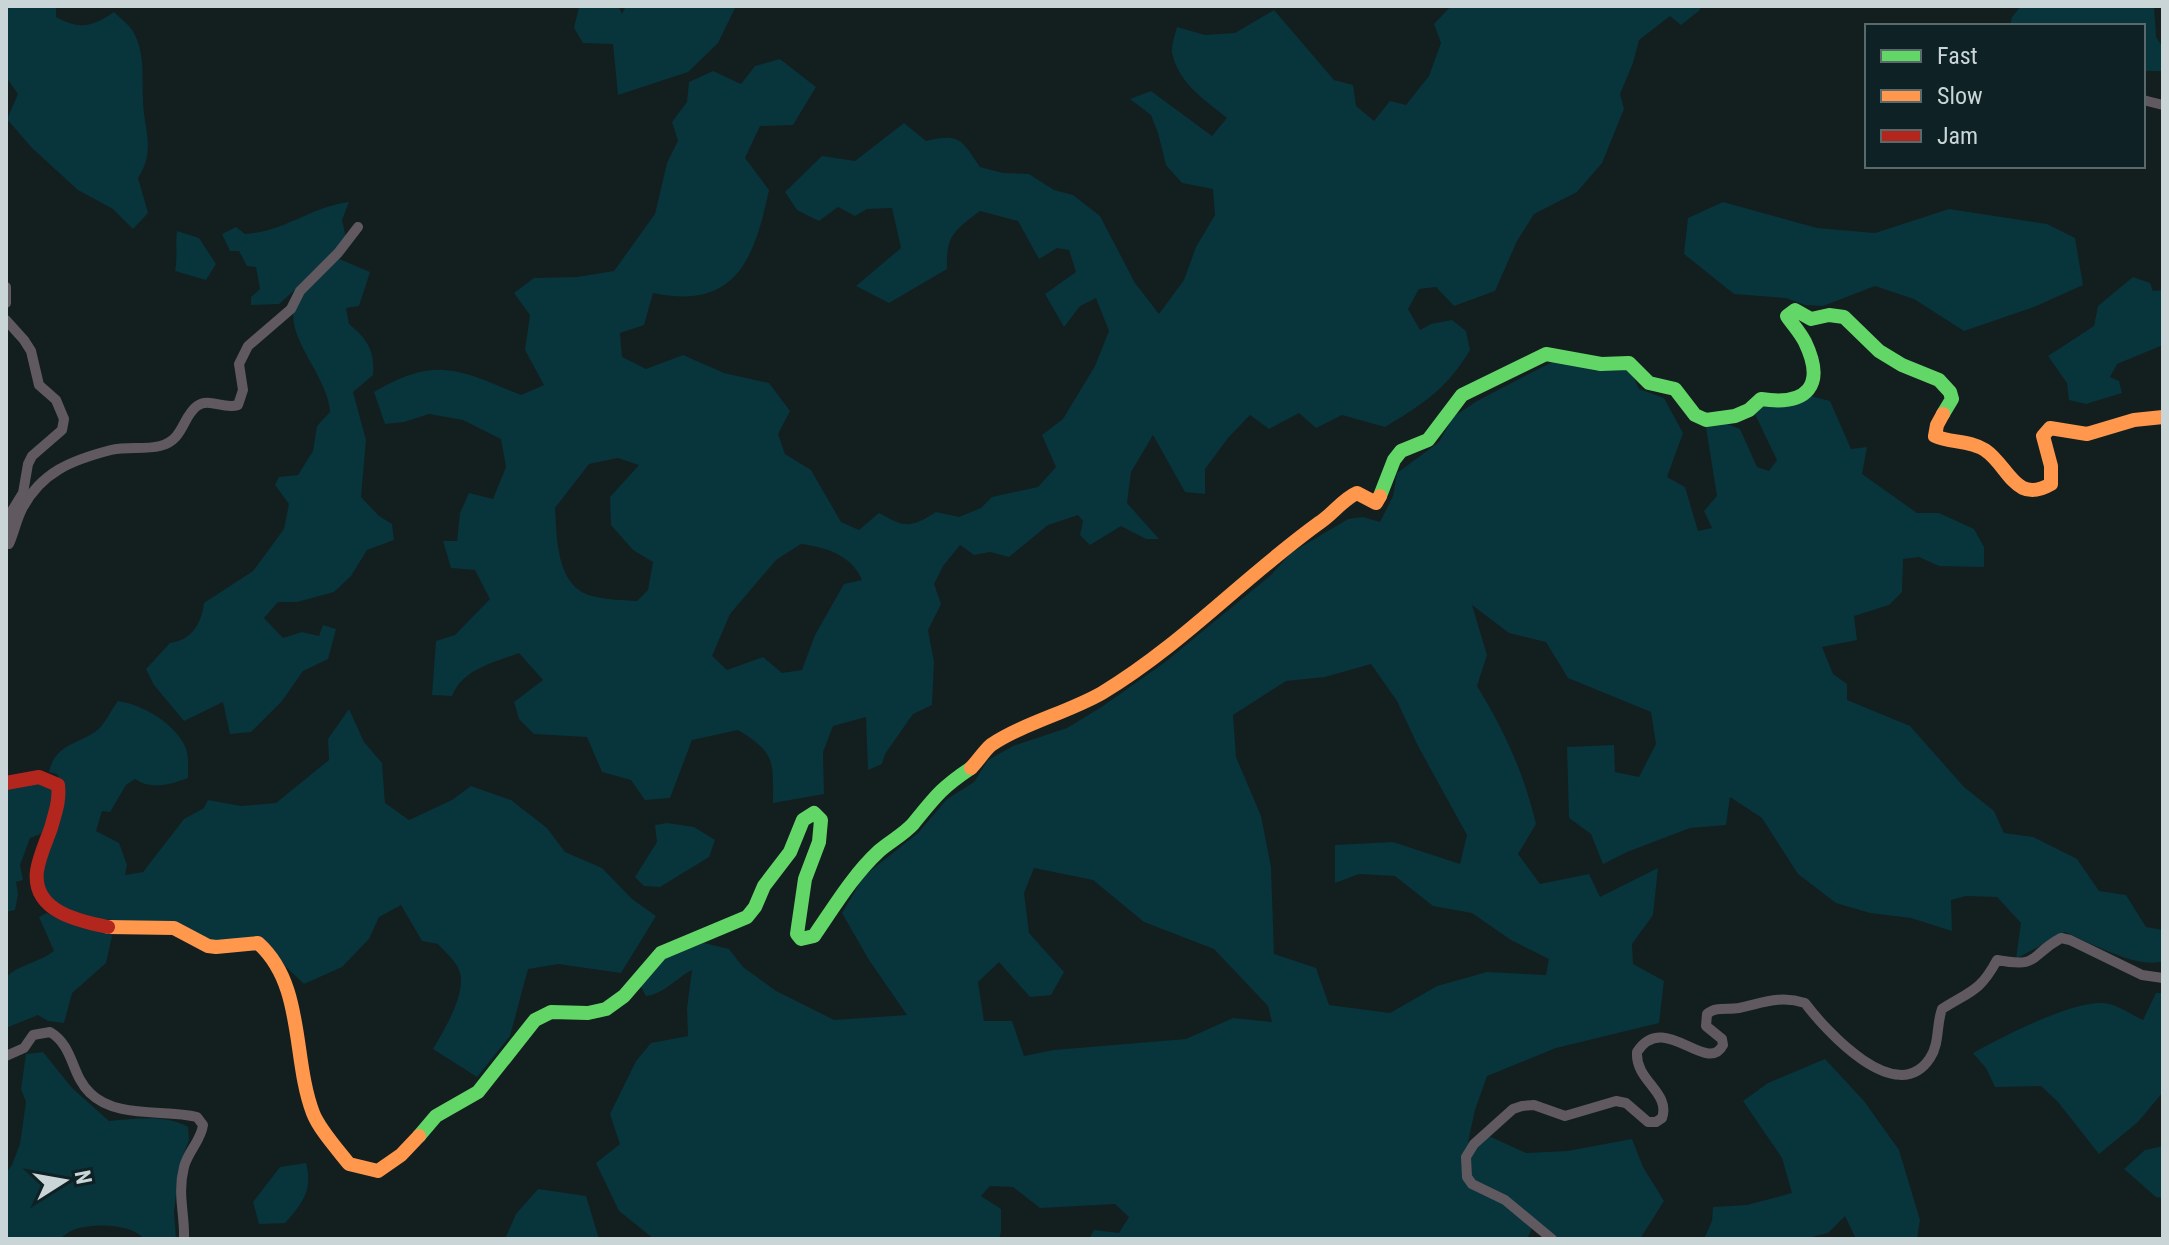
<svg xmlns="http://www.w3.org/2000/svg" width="2169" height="1245" font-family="'Roboto Condensed',sans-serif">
	<rect width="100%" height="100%" fill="#131e1f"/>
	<!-- green -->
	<g fill="#08343c" fill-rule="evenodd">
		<path d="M6,6H56V17C80,30 92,27 114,12C121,19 131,26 135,35C145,57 142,75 143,98C143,129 157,149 138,178L148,213L133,229L113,209L78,190L32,148L7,119L18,94L6,77Z"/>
		<path d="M575,6H618L622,14L626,6H736L718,43L688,72L618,95L613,44L583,43L574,28L579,7Z"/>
		<path d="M1451,6H1700V10L1681,25L1670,16L1639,40L1633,63L1620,94L1624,109L1602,163L1577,192L1534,214L1517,241L1495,291L1454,306L1436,287L1419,289L1408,309L1420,330L1431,324L1452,320L1466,331L1470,350C1447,389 1423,404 1385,427L1342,415L1316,428L1299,413L1269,429L1250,415L1228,438L1205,469V494L1185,492L1153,435L1131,472L1127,503L1159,539H1146L1121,526L1090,545L1080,535L1083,521L1078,515L1048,525L1009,557L990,552L974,555L960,545L943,566L934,584L941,604L928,630L934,662L932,705L913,714L885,754L882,764L868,770L866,717L833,726L823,752L824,794L773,803C773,761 776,753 738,730L692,740L670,798L645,800L631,780L602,772L587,737L534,734L519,719L514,702L543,680L519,653C493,663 463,669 452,696L432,695L436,641L455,635L490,599L475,570L451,568L443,541H457L460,513L469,493L493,499L506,467L501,439L463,420L429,414L404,422L385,424L374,392C437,355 459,370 521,395L544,385L525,350L530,315L514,293L534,278L577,277L614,271L655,214L667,163L678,141L672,122L687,102L689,82L713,71L741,84L755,66L780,59L816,87L793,125L760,126L745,158L769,190C754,261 735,310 653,293L644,325L620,333L622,357L646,369L683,355L724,373L769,383L790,411L778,434L785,454L811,470L841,522L859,530L879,513C905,528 911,528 936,512L959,517L981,508L992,497L1038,487L1056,467L1042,435L1063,419L1095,366L1109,331L1096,298L1080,306L1064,327L1045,294L1076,272L1069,250L1057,248L1039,259L1018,221L980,211C954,231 946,235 947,269L889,303L856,286L901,248L892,208L867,209L855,216L838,207L819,221L797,210L785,192L822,156L855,161L904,123L926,141C960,133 961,139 980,167L1003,173L1029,174L1054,190L1073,195L1100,216L1135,283L1159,314L1184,280L1196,247L1215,215L1213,189L1182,183L1166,165L1158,133L1151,115L1130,99L1151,91L1212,136L1227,118C1205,100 1179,84 1172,53C1171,46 1175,35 1177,27L1205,35L1235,33L1274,10L1334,80L1353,85L1356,106L1374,121L1390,101L1406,105L1429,76L1441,43L1434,24ZM618,458L639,465L610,497L611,525L633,550L653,562L648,590L637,601C623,600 606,600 592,596C556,587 557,537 555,508L589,464ZM801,544C825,547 852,555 862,580L844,584L815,635L802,670L782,673L763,657L727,670L712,656L730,614L776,560Z"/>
		<path d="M2021,6H2154L2156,37L2163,48V71H2143V26H2010L2012,17Z"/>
		<path d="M349,202L342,220L346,238L335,254L279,304L251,305V297L260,289L256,267L247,266L239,251H230L222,234L236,227L245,234C284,232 310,207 349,202Z"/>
		<path d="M1723,202L1817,228L1875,233L1949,209L2047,224L2075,238L2083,285L2034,307L1964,331L1914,299L1875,286L1823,306L1805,305L1786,298L1734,294L1684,254L1688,218Z"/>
		<path d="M177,231L199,238L216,264L206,280L175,271C178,257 175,245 177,231Z"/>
		<path d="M337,258L370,272L359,306L346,308L349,324C367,339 375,350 373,375L353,392L366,440L361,497L379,516L392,524L394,540L367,550L351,576L334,592L297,602H278L264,618L283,638L302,632L319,636L323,625L336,629L328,659L303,671L282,701L251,732L230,734L223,702L184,721L154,685L146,669L170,643C192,640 201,624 204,603L253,571L284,529L289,504L275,485L279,477L298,475L313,451L317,426L330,412C329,376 279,332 297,300C304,287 326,270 337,258Z"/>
		<path d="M2133,277L2150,283L2153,291L2163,290V345L2117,364L2110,377L2119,381L2122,393L2086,404L2069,400L2067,383L2048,356L2094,326L2098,306Z"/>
		<path d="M1554,361L1597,371L1630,370L1639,389L1664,398L1683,433L1667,477L1685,487L1698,531L1712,528L1704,511L1717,496L1704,415L1740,429L1757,467L1769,471L1777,460L1751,406L1799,393L1830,401L1851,449L1867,447L1862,474L1917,513H1939L1974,529L1984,547V567L1939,566L1919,557L1903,559L1902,592L1889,605L1854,616L1857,640L1822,647L1833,674L1847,684V700L1910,726L1964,787L1994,811L2004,833L2033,837L2077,859L2099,891L2126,895L2146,927L2163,930V961C2138,970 2089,942 2065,932L2016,959L2021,923L1997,897L1966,896L1951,900L1952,931L1911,918L1870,913L1836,903L1798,874L1762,818L1730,797L1726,825L1690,828L1627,852L1603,864L1591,834L1569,818L1567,747L1614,745L1615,772L1639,777L1656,744L1651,712L1568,678L1546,642L1509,633L1472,605L1487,655L1477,686C1504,730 1524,773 1536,824L1518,854L1540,884L1589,874L1600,897L1658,868L1653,915L1632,944L1633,964L1664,981L1659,1023L1556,1048L1487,1076L1475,1110L1468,1142L1491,1137L1526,1153L1567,1151L1632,1139L1643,1167L1664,1201L1640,1239H1558L1535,1222L1527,1239L1222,1237L1089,1239L1094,1230L1119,1233L1129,1217L1115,1204L1040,1208L1013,1187L990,1186L981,1196L1001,1209V1232L999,1239H654L619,1211L596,1163L620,1144L610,1114L636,1061L651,1043L688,1036L687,1008L692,970C676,978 664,994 646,996L640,985L657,961L704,943L729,949L743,967L776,991L834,1020L907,1015L869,960L842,913L864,876L918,833L947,799L974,782L988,760L1013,746L1067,728L1103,706L1164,663L1271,575L1291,553L1348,519L1363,517L1380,522L1393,496L1397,473L1439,442L1453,417L1477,401ZM1371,664L1397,701L1418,746L1467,835L1460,864L1393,842L1335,845V883L1359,874L1395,876L1433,906L1472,913L1511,940L1549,959L1546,975L1487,972L1437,986L1390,1013L1329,1005L1316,968L1274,954L1271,867L1261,816L1236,757L1233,715L1286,681L1325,677ZM1034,868L1093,880L1144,922L1214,949L1268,1006L1272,1022L1233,1018L1186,1039L1054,1050L1024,1056L1012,1021H984L978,982L999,962L1030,997L1051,995L1064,972L1029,933L1024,893Z"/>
		<path d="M118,701C143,705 173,722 185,746C189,754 188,769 188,778C170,785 151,790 135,779L126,785L110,812L102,811L96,831L119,843L127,865L125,875L143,872L184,819L204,808L208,800L241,806L276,803L329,760L328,739L349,709L364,742L382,763L385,803L409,820L452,800L471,786L511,800L547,828L565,852L602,868L632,899L656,916L621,973L558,964L528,969L510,1036L477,1077L433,1049C444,1030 468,992 459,970C456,961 444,951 438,944L422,941L401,905L379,917L369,939L342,967L304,984L280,961L271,946C254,946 232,949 215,945C198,940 183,926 165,923C134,917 53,929 43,886C38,864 55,806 61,783L57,774L49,772C55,745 75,745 95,732C104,726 111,710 118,701Z"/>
		<path d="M42,782L56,790L46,832L30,838L20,865L23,880L16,882L18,894L15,910L6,912V788Z"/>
		<path d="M667,823L694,827L715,840L709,857L660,887L644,886L635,877L657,842L655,825Z"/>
		<path d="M47,913L67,922L108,932L112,936L106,963L72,993L64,1023L48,1021L38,1015L6,1028V977C18,965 38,963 54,951L39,917Z"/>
		<path d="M2156,993H2163V1092L2138,1122L2099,1154L2058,1102L2041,1086L1995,1087L1986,1068L1973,1053C2002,1037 2071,1001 2103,1003C2115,1003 2132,1015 2143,1020Z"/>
		<path d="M43,1052L72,1088L109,1121C136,1119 164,1114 188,1127L189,1140L179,1167L174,1212L176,1239H144C131,1223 92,1223 73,1230C68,1232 62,1238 57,1239C45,1243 19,1239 6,1239V1173L12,1165L20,1144L26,1102L21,1089L26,1054Z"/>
		<path d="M1825,1059L1864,1101L1899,1150L1920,1220L1917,1239H1856L1845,1216L1828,1233L1804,1239H1704L1712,1221L1713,1207L1747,1205L1792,1193L1782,1158L1743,1101L1768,1083Z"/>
		<path d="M2163,1146V1198L2156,1197L2124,1169L2145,1150Z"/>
		<path d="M306,1163C313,1190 303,1203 285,1223L259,1224L253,1202L280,1167Z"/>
		<path d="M538,1189L586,1196L599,1239H505L516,1214Z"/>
	</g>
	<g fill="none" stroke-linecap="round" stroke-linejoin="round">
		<!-- street -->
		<g stroke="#615960" stroke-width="10">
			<path d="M2143,100L2163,105"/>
			<path d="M6,287V303"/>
			<path d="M6,320L24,340L31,351L39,385L56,400L64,419L62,430L32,456L28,464L23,493L10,514L9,536"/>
			<path d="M9,544C14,533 16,521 22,509C41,472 72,460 111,450C127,446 144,450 160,446C184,440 182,417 197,406C209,397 224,410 238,405L243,390L239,364L248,346L291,309L300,291L338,253L358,227"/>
			<path d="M6,1056L24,1048L33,1035L50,1032C74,1046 71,1075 90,1093C116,1119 164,1109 197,1117L203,1125C201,1141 188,1151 184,1167C177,1194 185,1214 184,1239"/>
			<path d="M1552,1239L1505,1200L1472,1184L1467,1177L1466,1157L1474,1144L1513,1109L1522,1106L1534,1105L1565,1116L1616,1101L1626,1103L1648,1122H1656L1662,1118C1671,1092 1635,1081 1637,1052C1664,1010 1707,1076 1723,1045L1722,1039L1706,1026L1707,1014C1716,1006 1727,1010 1739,1008C1763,1003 1780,995 1805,1003C1826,1031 1897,1109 1930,1058C1940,1043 1936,1025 1942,1009C1970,991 1980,992 1997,960C2041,968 2028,956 2061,938L2070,940L2142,975L2163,978"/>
		</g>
		<!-- fast -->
		<g stroke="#63d668" stroke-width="14">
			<path d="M1380,496L1394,460L1401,451L1428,440L1462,395L1546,354L1601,364L1629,363L1649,383L1675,389L1695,415L1706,420L1735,416L1749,410L1761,399C1807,406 1826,386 1805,342C1800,332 1793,325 1787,316L1795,310L1811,319L1829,315L1844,317L1879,351L1902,365L1939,380L1950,392L1952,399L1943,414"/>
			<path d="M419,1136L436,1116L478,1092L535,1020L551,1012L588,1013L606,1009L624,996L661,953L747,917L755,907L764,886L790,852L803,820L814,813L821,820L819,842L805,879L797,934L801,939L814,936C834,907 853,875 879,851C889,842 903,835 913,824C935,797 941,788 971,768"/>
		</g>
		<!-- slow -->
		<g stroke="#ff974d" stroke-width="14">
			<path d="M1943,414L1937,425L1935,436C1950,443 1970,440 1985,450C2009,466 2015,505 2051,484V466L2043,436L2050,428L2087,434L2134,420L2163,417"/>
			<path d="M971,768C978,761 984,751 991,745C1022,724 1069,712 1102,693C1182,645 1244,577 1319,523C1333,514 1343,499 1357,493L1376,503L1380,496"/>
			<path d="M108,927L174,928L208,946L216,947L258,943C305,985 292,1058 313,1113C319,1129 338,1150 349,1164L378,1171L401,1155L419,1136"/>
		</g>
		<!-- jam -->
		<path stroke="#b3261e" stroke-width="14" d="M6,783L39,777L58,785C60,801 55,813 51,828C46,842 39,857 37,871C32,911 78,921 108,927"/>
	</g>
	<!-- border -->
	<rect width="2169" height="1245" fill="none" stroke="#c9d5d7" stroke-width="16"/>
	<!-- legend -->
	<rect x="1865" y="24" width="280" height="144" fill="#0e2124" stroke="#59696c" stroke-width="2"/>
	<rect x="1881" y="50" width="40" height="12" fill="#63d668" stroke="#59696c" stroke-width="2"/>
	<text x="1937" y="64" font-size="24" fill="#c9d5d7">Fast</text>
	<rect x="1881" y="90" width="40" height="12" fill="#ff974d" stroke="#59696c" stroke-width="2"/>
	<text x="1937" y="104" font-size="24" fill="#c9d5d7">Slow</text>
	<rect x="1881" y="130" width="40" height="12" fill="#b3261e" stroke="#59696c" stroke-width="2"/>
	<text x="1937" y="144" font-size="24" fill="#c9d5d7">Jam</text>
	<!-- north arrow -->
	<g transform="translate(64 1181) rotate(79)" stroke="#0e2124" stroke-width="6" paint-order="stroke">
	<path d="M0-6L14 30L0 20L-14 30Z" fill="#c9d5d7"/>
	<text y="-12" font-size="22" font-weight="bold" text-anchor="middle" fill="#c9d5d7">N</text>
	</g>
</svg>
